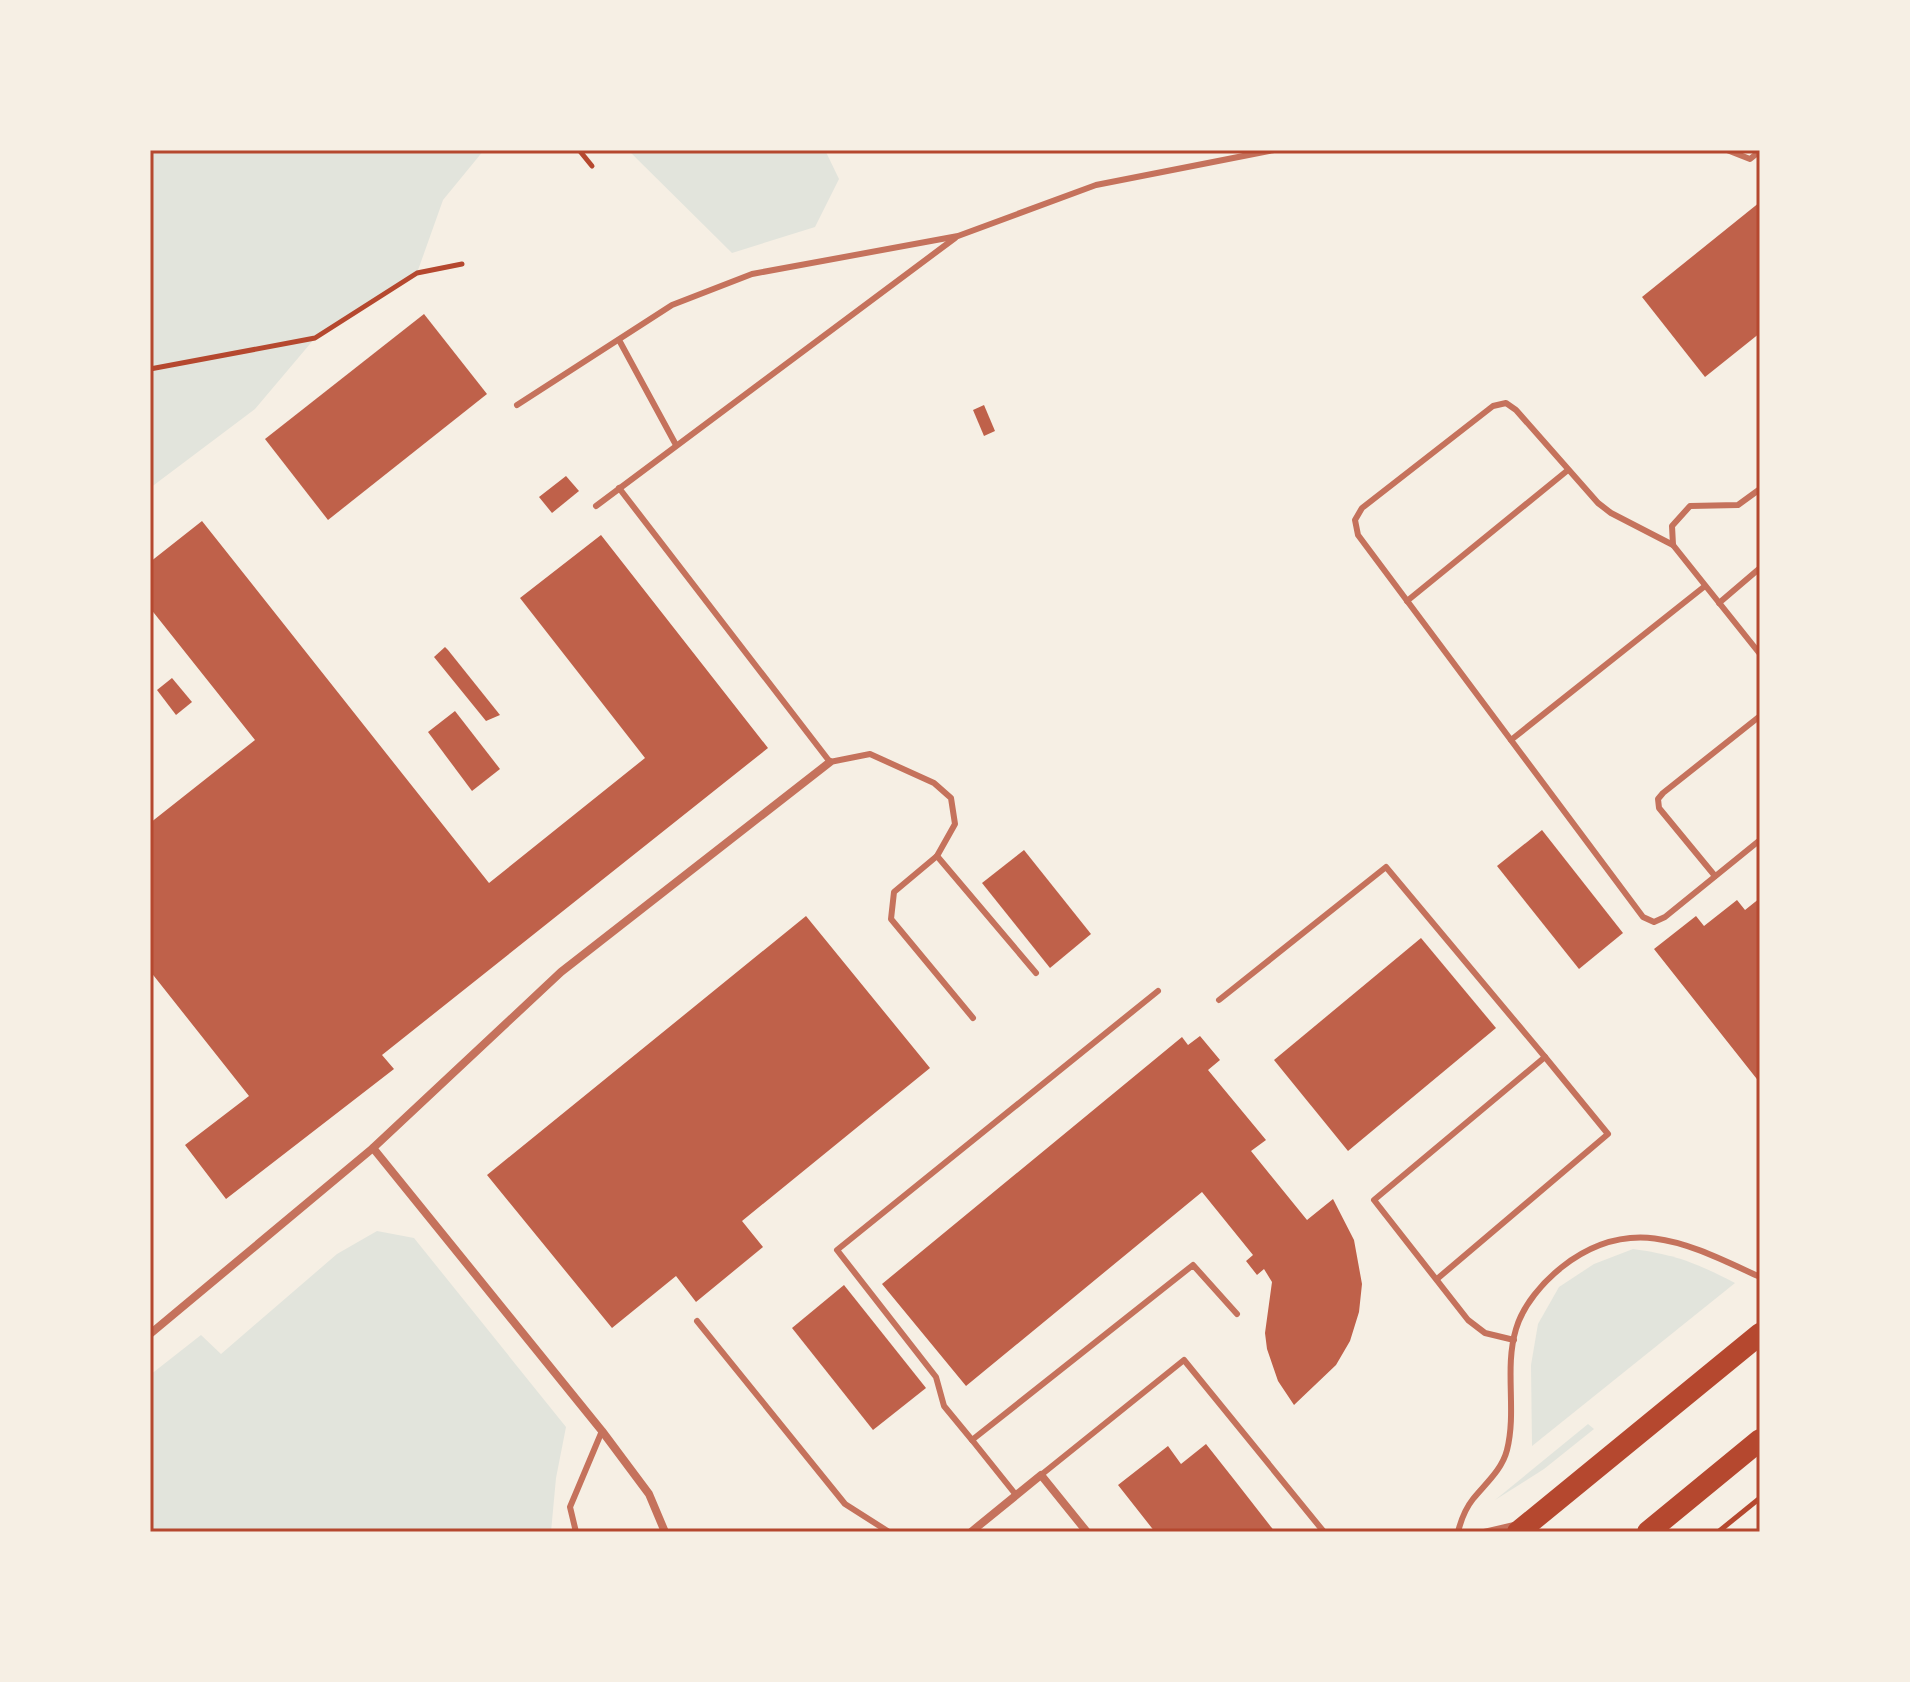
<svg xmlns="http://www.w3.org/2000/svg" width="1910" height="1682" font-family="Cabin,sans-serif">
	<rect width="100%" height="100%" fill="#f6efe4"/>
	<!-- green -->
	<g fill="#e2e4dc">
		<path d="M150,150H484L443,200L417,273L315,338L255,409L150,488Z"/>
		<path d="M628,150H825L839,179L815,227L732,253Z"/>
		<path d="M377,1231L414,1238L566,1427L556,1478L551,1532H150V1375L201,1335L221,1354L337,1254Z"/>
		<path d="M1633,1249C1677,1255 1696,1263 1735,1283L1532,1446L1531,1365L1538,1324L1559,1287L1594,1264Z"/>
		<path d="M1588,1424L1594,1429L1544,1469L1495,1500Z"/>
	</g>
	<!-- building -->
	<g fill="#bf614a">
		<path d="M1760,202V333L1705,377L1642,297Z"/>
		<path d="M424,314L487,394L328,520L265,439Z"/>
		<path d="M984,405L995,431L984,436L973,410Z"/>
		<path d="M566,476L579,491L552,513L539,497Z"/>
		<path d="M202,521L489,883L645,758L520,598L601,535L768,748L382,1055L394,1069L226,1199L185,1145L249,1096L150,971V823L255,740L150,608V562Z"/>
		<path d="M445,647L448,650L500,715L486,721L434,657Z"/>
		<path d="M172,678L192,702L176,715L157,690Z"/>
		<path d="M455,711L500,769L472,791L428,732Z"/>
		<path d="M1542,830L1623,933L1579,969L1497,866Z"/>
		<path d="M1024,850L1091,934L1050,968L982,883Z"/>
		<path d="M1760,898V1083L1654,949L1696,916L1704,926L1737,900L1745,910Z"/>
		<path d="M806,916L930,1068L742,1221L763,1247L696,1302L676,1276L612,1328L487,1175Z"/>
		<path d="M1421,938L1496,1028L1348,1151L1274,1060Z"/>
		<path d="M1200,1036L1220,1060L1208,1070L1266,1140L1251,1151L1307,1220L1333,1199L1354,1240L1362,1284L1359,1312L1350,1341L1336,1365L1294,1405L1278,1381L1267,1349L1265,1333L1272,1282L1264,1269L1257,1275L1246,1261L1253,1255L1202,1192L966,1386L882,1284L1182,1037L1188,1045Z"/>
		<path d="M844,1285L926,1388L873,1430L792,1328Z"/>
		<path d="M1206,1444L1236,1482L1275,1532H1155L1118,1485L1168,1446L1181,1464Z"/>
	</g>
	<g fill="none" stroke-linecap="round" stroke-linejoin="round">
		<!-- path -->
		<g stroke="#b5482f" stroke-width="5">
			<path d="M579,150L592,166"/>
			<path d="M150,369L315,338L417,273L462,264"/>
			<path d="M1718,1532L1760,1498"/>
		</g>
		<!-- service -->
		<g stroke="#c5725c" stroke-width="6">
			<path d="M1727,150L1750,159L1760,151"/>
			<path d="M619,340L676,445"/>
			<path d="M517,405L672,305L752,274L958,236L1096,185L1274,150"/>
			<path d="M619,488L830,762L870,754L934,783L951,798L955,824L937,856L894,892L891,919L973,1018"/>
			<path d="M1760,489L1738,505L1690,506L1672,526L1673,545L1760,654"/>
			<path d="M596,506L955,238"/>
			<path d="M1673,545L1611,513L1598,503L1516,410L1506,403L1493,406L1362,508L1355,520L1358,535L1643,917L1654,922L1665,917L1760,840"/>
			<path d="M1407,601L1568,470"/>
			<path d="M1719,603L1760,568"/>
			<path d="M1511,740L1705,586"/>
			<path d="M937,856L1036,973"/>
			<path d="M1715,876L1659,808L1658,799L1663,793L1760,716"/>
			<path d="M1219,1000L1386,867L1545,1057L1374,1200L1468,1320L1485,1333L1514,1340"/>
			<path d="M1437,1279L1608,1134L1545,1057"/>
			<path d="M697,1321L845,1504L889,1532"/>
			<path d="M972,1440L944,1406L936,1377L837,1250L1158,991"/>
			<path d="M1041,1475L1184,1360L1324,1532"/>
			<path d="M1016,1495L972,1440L1193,1265L1237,1314"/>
			<path d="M576,1532L570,1507L602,1431"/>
			<path d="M1458,1532C1461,1520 1465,1509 1473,1499C1485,1484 1502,1470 1507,1450C1517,1410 1504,1369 1516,1329C1523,1305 1543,1282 1562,1267C1632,1212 1690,1245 1760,1277"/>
			<path d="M1484,1532L1514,1525"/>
		</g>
		<!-- minor -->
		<g stroke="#c5725c" stroke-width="8">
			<path d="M373,1148L602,1431L649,1494L665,1532"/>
			<path d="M150,1334L373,1148L561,972L830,762"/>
			<path d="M971,1532L1041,1475L1087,1532"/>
		</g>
		<!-- trunk -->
		<g stroke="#b5482f" stroke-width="22">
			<path d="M1518,1532L1760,1334"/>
			<path d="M1648,1532L1760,1440"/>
		</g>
	</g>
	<!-- border -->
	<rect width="1910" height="1682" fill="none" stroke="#f6efe4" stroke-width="304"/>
	<rect x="152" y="152" width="1606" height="1378" fill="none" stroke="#b5482f" stroke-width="3"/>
</svg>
